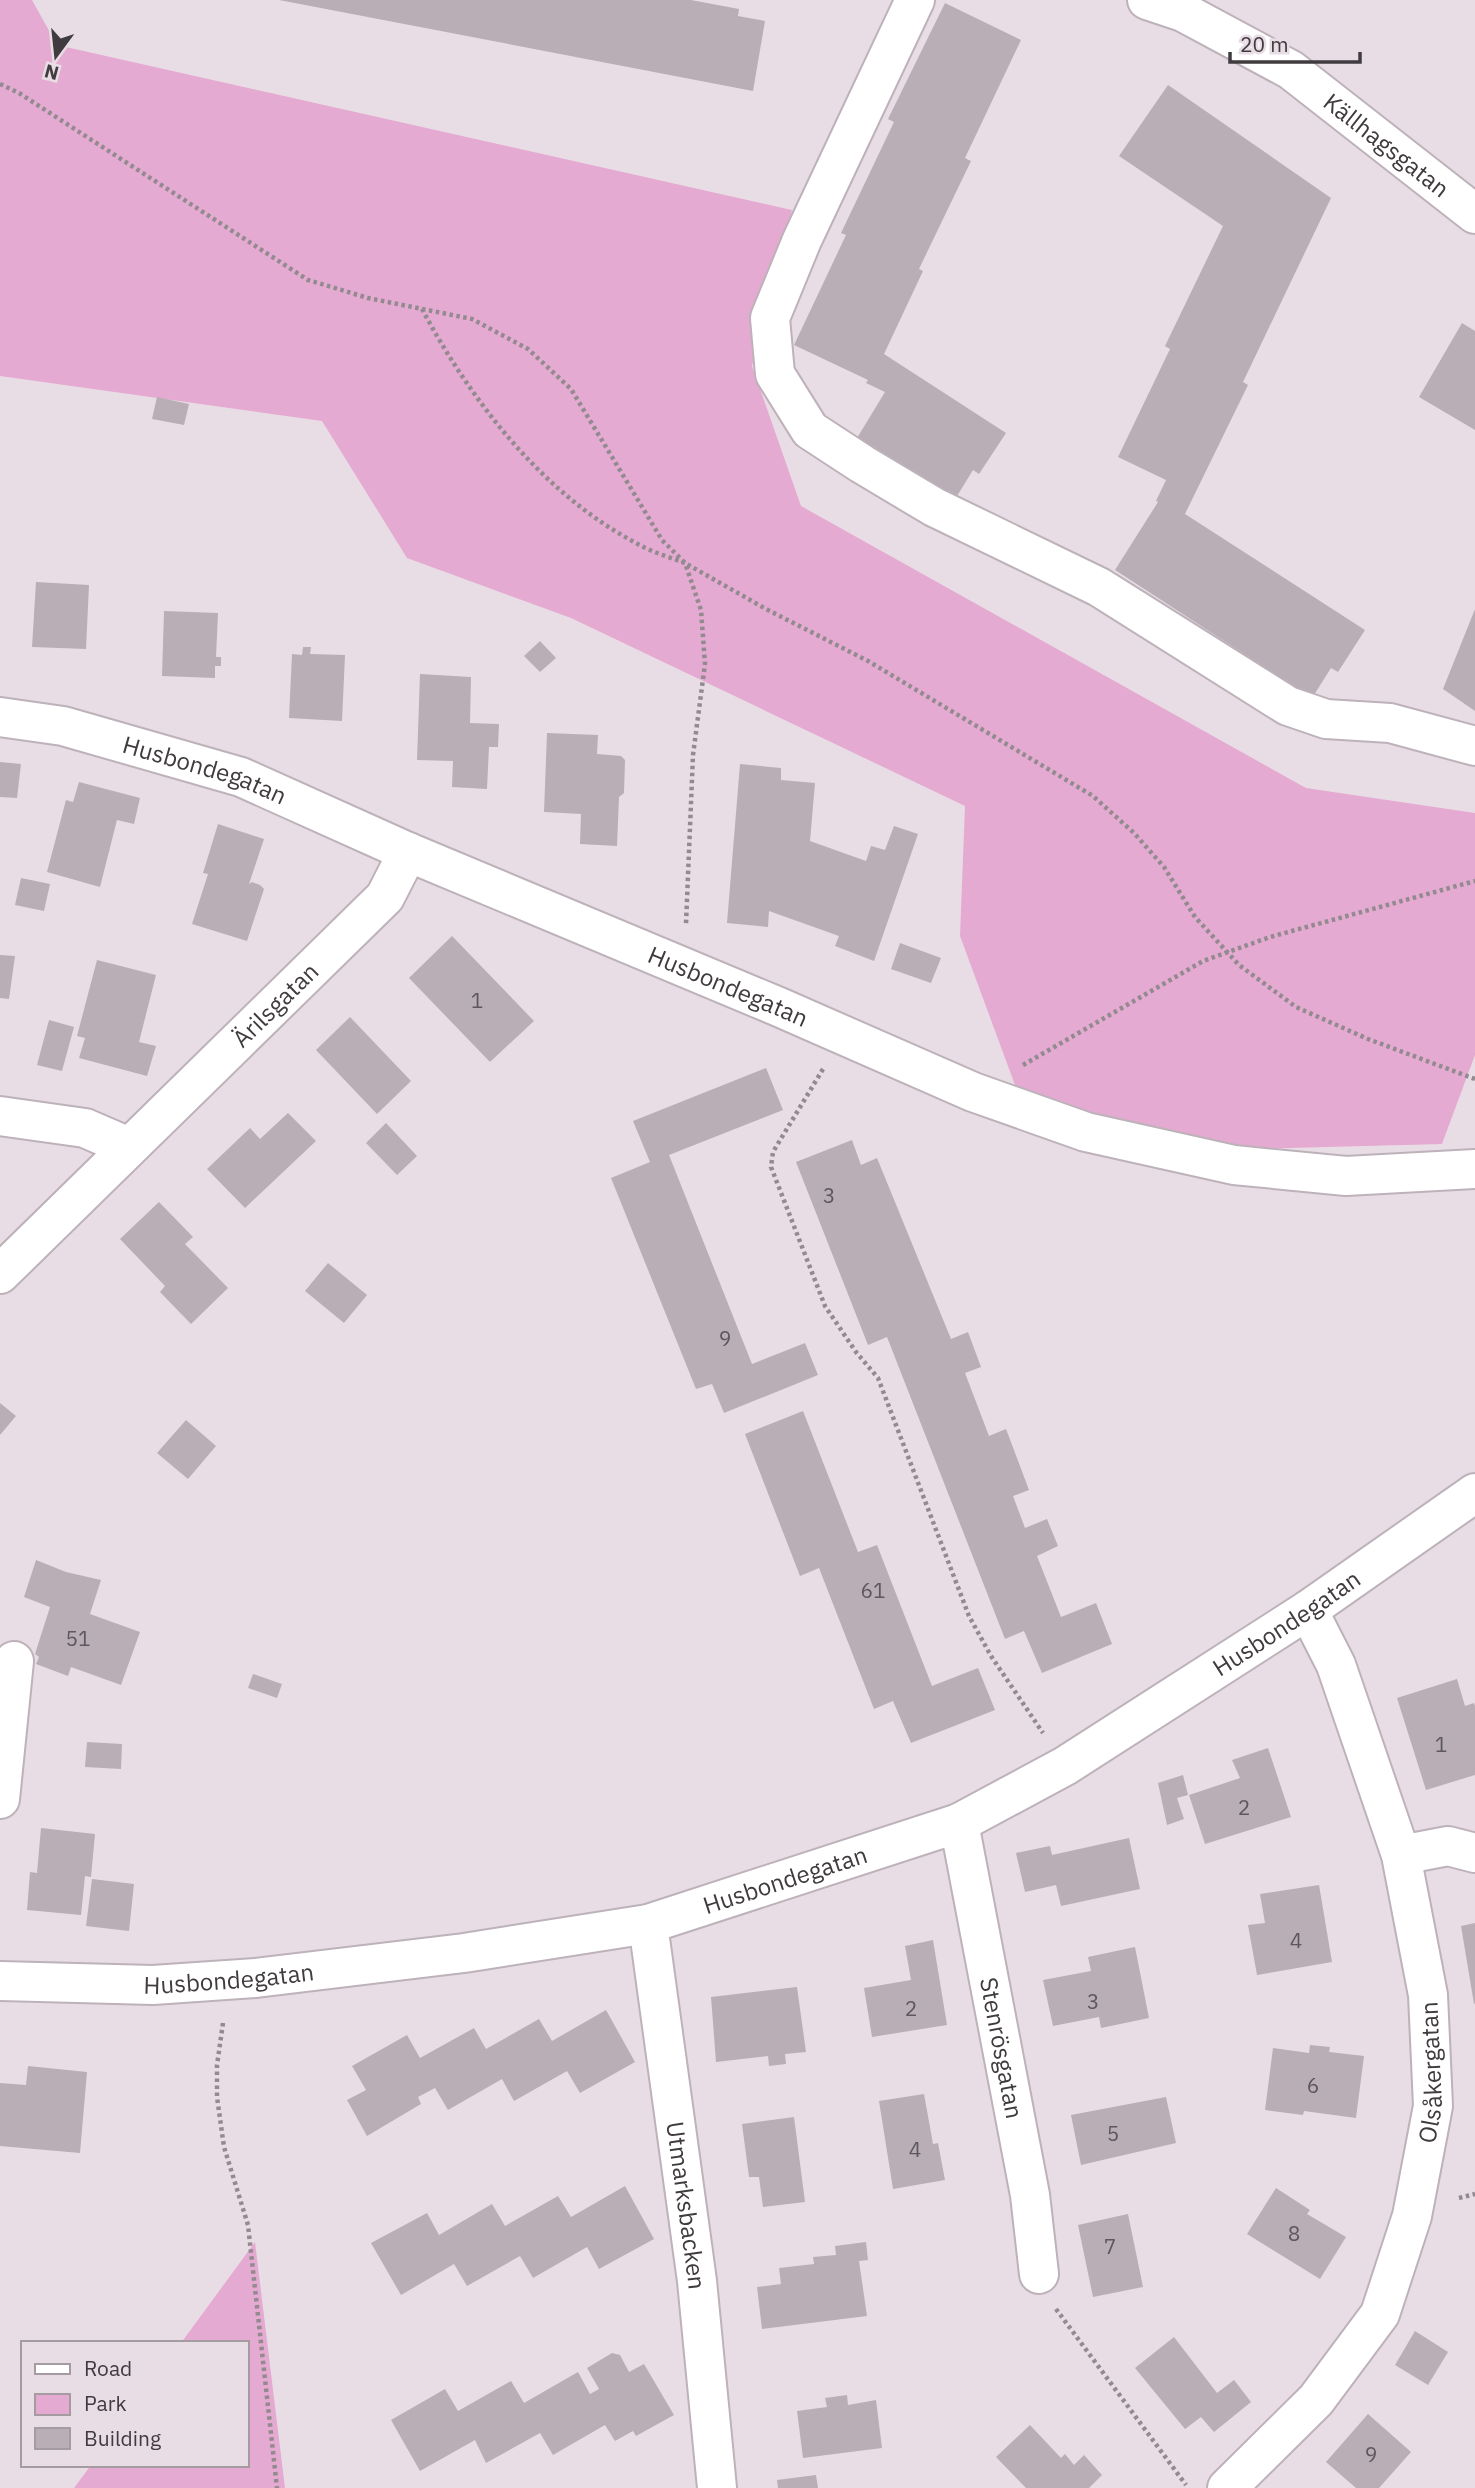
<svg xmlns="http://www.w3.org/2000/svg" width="1475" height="2488" font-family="'IBM Plex Sans',sans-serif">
	<rect width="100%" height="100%" fill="#e9dde5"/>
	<!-- green -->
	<g fill="#e5aad1">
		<path d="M0,0H32L57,45L792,210L752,366L801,506L1306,788L1475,813V1055L1442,1144L1211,1150L1019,1096L960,936L965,806L571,618L407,558L322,421L0,376Z"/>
		<path d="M255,2242L285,2488H74L91,2465H247V2343H181Z"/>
	</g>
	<!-- building -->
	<g fill="#b9aeb5">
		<path d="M279,0H691L739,9L738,16L765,21L753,91Z"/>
		<path d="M945,3L1021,40L965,158L971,161L919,269L923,271L884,354L1006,433L979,474L973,470L954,501L857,438L885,392L866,383L868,380L794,345L846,235L841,233L894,122L888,119Z"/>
		<path d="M1168,85L1331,198L1243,382L1248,385L1185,514L1365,630L1338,672L1331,668L1312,698L1115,570L1158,502L1156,501L1166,480L1118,457L1170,349L1165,346L1223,226L1119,156Z"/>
		<path d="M1462,323L1475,331V430L1419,397Z"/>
		<path d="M157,397L189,404L184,425L152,419Z"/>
		<path d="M36,582L89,585L86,649L32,647Z"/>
		<path d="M1475,609V711L1443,689Z"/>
		<path d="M164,611L218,613L216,657H221V666H215V678L162,676Z"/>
		<path d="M540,641L556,658L540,672L524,656Z"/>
		<path d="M303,647H311L310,654L345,655L342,721L289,718L292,654L302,655Z"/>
		<path d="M420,674L471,677L470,723L499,724L498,747H489L487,789L452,787L453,761L417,760Z"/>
		<path d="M547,733L598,735L597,754L621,756L625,760L624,793L619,797L617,846L580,844L581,814L544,812Z"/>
		<path d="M0,762L21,764L17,798L0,797Z"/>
		<path d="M740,764L781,768V780L815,783L810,841L866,861L871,846L885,850L894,826L918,834L874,961L835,946L839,936L769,911L768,927L727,923Z"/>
		<path d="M79,782L140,798L134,824L117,820L100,887L47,872L66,800L73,802Z"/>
		<path d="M218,824L264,839L249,884L252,882L260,885L264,889L247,941L192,924L208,874L203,873Z"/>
		<path d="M21,878L50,884L44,911L15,905Z"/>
		<path d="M452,936L534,1021L490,1062L409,978Z"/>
		<path d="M900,943L941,958L931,983L891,969Z"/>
		<path d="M0,955L15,956L9,999L0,998Z"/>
		<path d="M97,960L156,975L139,1042L156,1046L147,1076L79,1058L85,1038L77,1036Z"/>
		<path d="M350,1017L411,1081L377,1114L316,1050Z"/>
		<path d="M49,1020L74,1027L62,1071L37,1065Z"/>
		<path d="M766,1068L783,1110L669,1155L752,1364L805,1343L818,1375L724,1413L712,1384L696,1389L611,1178L650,1162L633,1121Z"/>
		<path d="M288,1113L316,1141L245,1208L207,1169L250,1128L260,1139Z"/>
		<path d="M386,1123L417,1156L397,1175L366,1143Z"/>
		<path d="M852,1140L861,1165L877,1158L951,1339L968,1332L981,1367L965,1373L989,1436L1006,1429L1029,1490L1013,1496L1025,1528L1047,1519L1058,1546L1037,1556L1061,1617L1096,1603L1112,1644L1042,1673L1024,1631L1005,1639L887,1337L868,1345L796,1162Z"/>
		<path d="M159,1202L193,1237L185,1244L228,1288L191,1324L160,1292L165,1286L120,1239Z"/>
		<path d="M328,1263L367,1295L344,1323L305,1291Z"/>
		<path d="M0,1403L16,1416L0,1435Z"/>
		<path d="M803,1411L858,1552L877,1545L932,1686L978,1668L995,1710L911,1743L893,1701L874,1709L819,1568L800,1576L745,1434Z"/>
		<path d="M186,1420L216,1446L188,1479L157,1453Z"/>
		<path d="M36,1560L66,1572L101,1580L90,1614L140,1632L121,1685L71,1667L68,1676L36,1664L39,1657L35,1654L50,1607L24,1597Z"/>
		<path d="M253,1674L282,1684L277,1698L248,1688Z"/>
		<path d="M1457,1679L1465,1706L1474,1703L1475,1706V1775L1426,1790L1397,1698Z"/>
		<path d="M87,1742L122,1744L121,1769L85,1767Z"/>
		<path d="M1268,1748L1291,1817L1205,1844L1189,1795L1240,1778L1232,1760Z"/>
		<path d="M1183,1775L1188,1795L1177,1798L1184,1819L1167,1825L1158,1783Z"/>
		<path d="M41,1828L95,1834L91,1877L85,1876L81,1915L27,1910L30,1872L37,1873Z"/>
		<path d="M1129,1838L1140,1889L1061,1906L1056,1885L1025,1892L1016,1853L1050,1846L1052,1855Z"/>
		<path d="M92,1879L134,1884L129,1931L86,1926Z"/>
		<path d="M1319,1885L1332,1962L1257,1975L1248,1925L1265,1923L1260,1894Z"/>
		<path d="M1475,1923V2003L1474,2004L1461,1926Z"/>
		<path d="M933,1940L947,2025L872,2037L864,1988L911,1980L905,1946Z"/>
		<path d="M1135,1947L1149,2018L1101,2028L1099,2017L1053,2026L1043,1980L1091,1971L1088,1957Z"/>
		<path d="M797,1987L806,2052L785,2054L786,2064L769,2066L768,2056L716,2062L711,1997Z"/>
		<path d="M606,2010L635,2062L580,2093L567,2071L514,2101L502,2079L448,2110L435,2088L418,2097L421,2104L367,2136L347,2100L366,2090L352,2066L407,2035L420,2058L474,2028L486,2049L539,2019L552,2041Z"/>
		<path d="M1310,2045L1330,2047L1329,2052L1364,2056L1356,2118L1304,2111L1303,2115L1265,2110L1273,2048L1309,2053Z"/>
		<path d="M28,2066L87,2072L80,2153L0,2146V2083L26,2085Z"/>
		<path d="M924,2094L933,2144L938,2143L945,2180L893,2189L879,2101Z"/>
		<path d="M1166,2097L1176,2143L1081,2165L1071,2115Z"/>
		<path d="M794,2117L805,2202L763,2207L759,2177H749L742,2124Z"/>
		<path d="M625,2186L654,2239L599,2269L587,2247L533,2278L520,2256L467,2286L454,2264L401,2295L371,2243L427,2213L439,2235L492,2204L505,2226L558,2196L571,2217Z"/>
		<path d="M1276,2188L1310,2210L1307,2214L1346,2237L1320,2279L1247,2234Z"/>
		<path d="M1128,2214L1143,2287L1093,2297L1078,2225Z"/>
		<path d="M866,2242L868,2260L859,2261L867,2316L762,2329L757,2287L781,2284L779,2268L814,2264L813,2257L836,2255L835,2246Z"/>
		<path d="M1415,2331L1448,2352L1428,2385L1395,2365Z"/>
		<path d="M1174,2337L1217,2393L1234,2380L1251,2402L1214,2432L1201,2417L1185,2429L1135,2368Z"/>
		<path d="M612,2353L620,2355L629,2372L644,2364L674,2415L636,2436L633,2431L615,2441L605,2425L553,2455L540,2433L486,2463L475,2440L420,2471L391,2420L445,2389L458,2411L511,2381L524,2403L578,2372L590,2394L599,2389L587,2368Z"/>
		<path d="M847,2395L848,2405L876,2400L882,2448L803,2458L797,2411L827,2407L825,2398Z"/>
		<path d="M1368,2414L1411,2452L1379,2488H1356L1326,2462Z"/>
		<path d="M1030,2425L1061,2458L1065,2454L1074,2465L1084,2455L1102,2475L1089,2488H1026L996,2457Z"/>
		<path d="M816,2475L818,2488H778L777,2480Z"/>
	</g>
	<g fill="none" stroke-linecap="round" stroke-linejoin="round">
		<!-- minor casing -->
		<g stroke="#bdb2b9" stroke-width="42">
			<g id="minor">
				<path d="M915,0L802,240L770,318L775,374L810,430L862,464L934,507L1099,587L1288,706L1326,719L1390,723L1475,746"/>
				<path id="s1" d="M1147,0L1183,12L1291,70L1475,214"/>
				<path id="s2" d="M0,717L63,726L241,777L408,852L779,1007L973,1092L1086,1132L1234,1165L1346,1176L1475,1169"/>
				<path d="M0,1116L85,1128L129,1147"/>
				<path id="s3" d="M0,1274L385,897L408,852"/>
				<path d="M0,1799L14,1661"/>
				<path id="s4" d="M959,1823L1030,2195L1039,2274"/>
				<path d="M1401,1855L1448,1846L1475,1853"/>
				<path id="s5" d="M648,1924L697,2281L717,2488"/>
				<path id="s6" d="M0,1981L153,1985L256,1978L464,1953L648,1924L959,1823L1065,1766L1308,1610L1475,1493"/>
				<path id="s7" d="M1227,2488L1316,2400L1380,2314L1412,2216L1433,2106L1428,1995L1401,1855L1336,1665L1308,1610"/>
			</g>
		</g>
		<!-- path -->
		<g stroke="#928a8f" stroke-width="4.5" stroke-dasharray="3.5 3.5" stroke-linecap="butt">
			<path d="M0,84L19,93L308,280L368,298L472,319L528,349L571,389L662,540L685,563L766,609L868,661L1093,796L1134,833L1164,867L1195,917L1239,965L1296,1007L1368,1039L1475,1079"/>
			<path d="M422,309C471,401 543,494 636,543C651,552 669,557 685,563L701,610L705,664L693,755L686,924"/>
			<path d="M1023,1065L1203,961L1270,937L1475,881"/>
			<path d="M823,1069L773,1152L771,1167L825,1306L856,1352L878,1378L969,1616L991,1656L1043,1733"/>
			<path d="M223,2023L217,2065V2097L224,2147L248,2225L277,2488"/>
			<path d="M1459,2198L1475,2194"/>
			<path d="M1056,2309L1186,2485"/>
		</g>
		<!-- minor -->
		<use href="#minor" stroke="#fff" stroke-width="38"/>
	</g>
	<g text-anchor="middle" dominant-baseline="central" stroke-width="7" stroke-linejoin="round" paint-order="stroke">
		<!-- number labels -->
		<g font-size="21" fill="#5e585c">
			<text x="477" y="1000">1</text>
			<text x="829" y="1195">3</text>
			<text x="725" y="1338">9</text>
			<text x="873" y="1590">61</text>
			<text x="78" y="1638">51</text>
			<text x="1441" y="1744">1</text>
			<text x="1244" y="1807">2</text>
			<text x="1296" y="1940">4</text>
			<text x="1093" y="2001">3</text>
			<text x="911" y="2008">2</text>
			<text x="1313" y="2085">6</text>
			<text x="1113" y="2133">5</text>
			<text x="915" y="2149">4</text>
			<text x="1294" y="2233">8</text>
			<text x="1110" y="2246">7</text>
			<text x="1371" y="2454">9</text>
		</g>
		<!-- street labels -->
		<g font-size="24" fill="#403b3e" stroke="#e9dde5">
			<text stroke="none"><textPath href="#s1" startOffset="282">Källhagsgatan</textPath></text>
			<text stroke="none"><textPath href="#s2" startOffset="212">Husbondegatan</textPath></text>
			<text stroke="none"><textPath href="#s2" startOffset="779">Husbondegatan</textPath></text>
			<text stroke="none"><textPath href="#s3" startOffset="385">Ärilsgatan</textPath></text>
			<text stroke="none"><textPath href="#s6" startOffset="1363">Husbondegatan</textPath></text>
			<text stroke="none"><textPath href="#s6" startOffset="796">Husbondegatan</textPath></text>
			<text stroke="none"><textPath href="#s6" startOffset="229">Husbondegatan</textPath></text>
			<text stroke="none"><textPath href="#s4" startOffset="229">Stenrösgatan</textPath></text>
			<text stroke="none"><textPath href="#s7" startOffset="481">Olsåkergatan</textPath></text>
			<text stroke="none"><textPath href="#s5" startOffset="284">Utmarksbacken</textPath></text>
		</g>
	</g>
	<!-- legend -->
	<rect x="21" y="2341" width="228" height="126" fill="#e9dde5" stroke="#a59ca2" stroke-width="2"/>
	<rect x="35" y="2364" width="35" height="10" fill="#ffffff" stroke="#a59ca2" stroke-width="2"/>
	<text x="84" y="2376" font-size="21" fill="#403b3e">Road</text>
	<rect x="35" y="2394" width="35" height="21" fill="#e5aad1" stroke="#a59ca2" stroke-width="2"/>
	<text x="84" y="2411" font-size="21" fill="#403b3e">Park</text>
	<rect x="35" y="2428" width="35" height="21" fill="#b9aeb5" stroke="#a59ca2" stroke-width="2"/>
	<text x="84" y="2446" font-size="21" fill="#403b3e">Building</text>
	<!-- north arrow -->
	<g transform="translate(56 56) rotate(195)" stroke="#e9dde5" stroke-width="5" paint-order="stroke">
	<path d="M0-5L12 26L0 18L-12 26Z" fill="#403b3e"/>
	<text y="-10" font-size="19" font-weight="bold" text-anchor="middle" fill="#403b3e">N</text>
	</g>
	<!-- scale -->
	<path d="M1230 52v10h130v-10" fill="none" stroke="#403b3e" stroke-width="3.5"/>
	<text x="1240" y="52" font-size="21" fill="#403b3e" stroke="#e9dde5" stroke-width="5" paint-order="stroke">20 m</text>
</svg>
